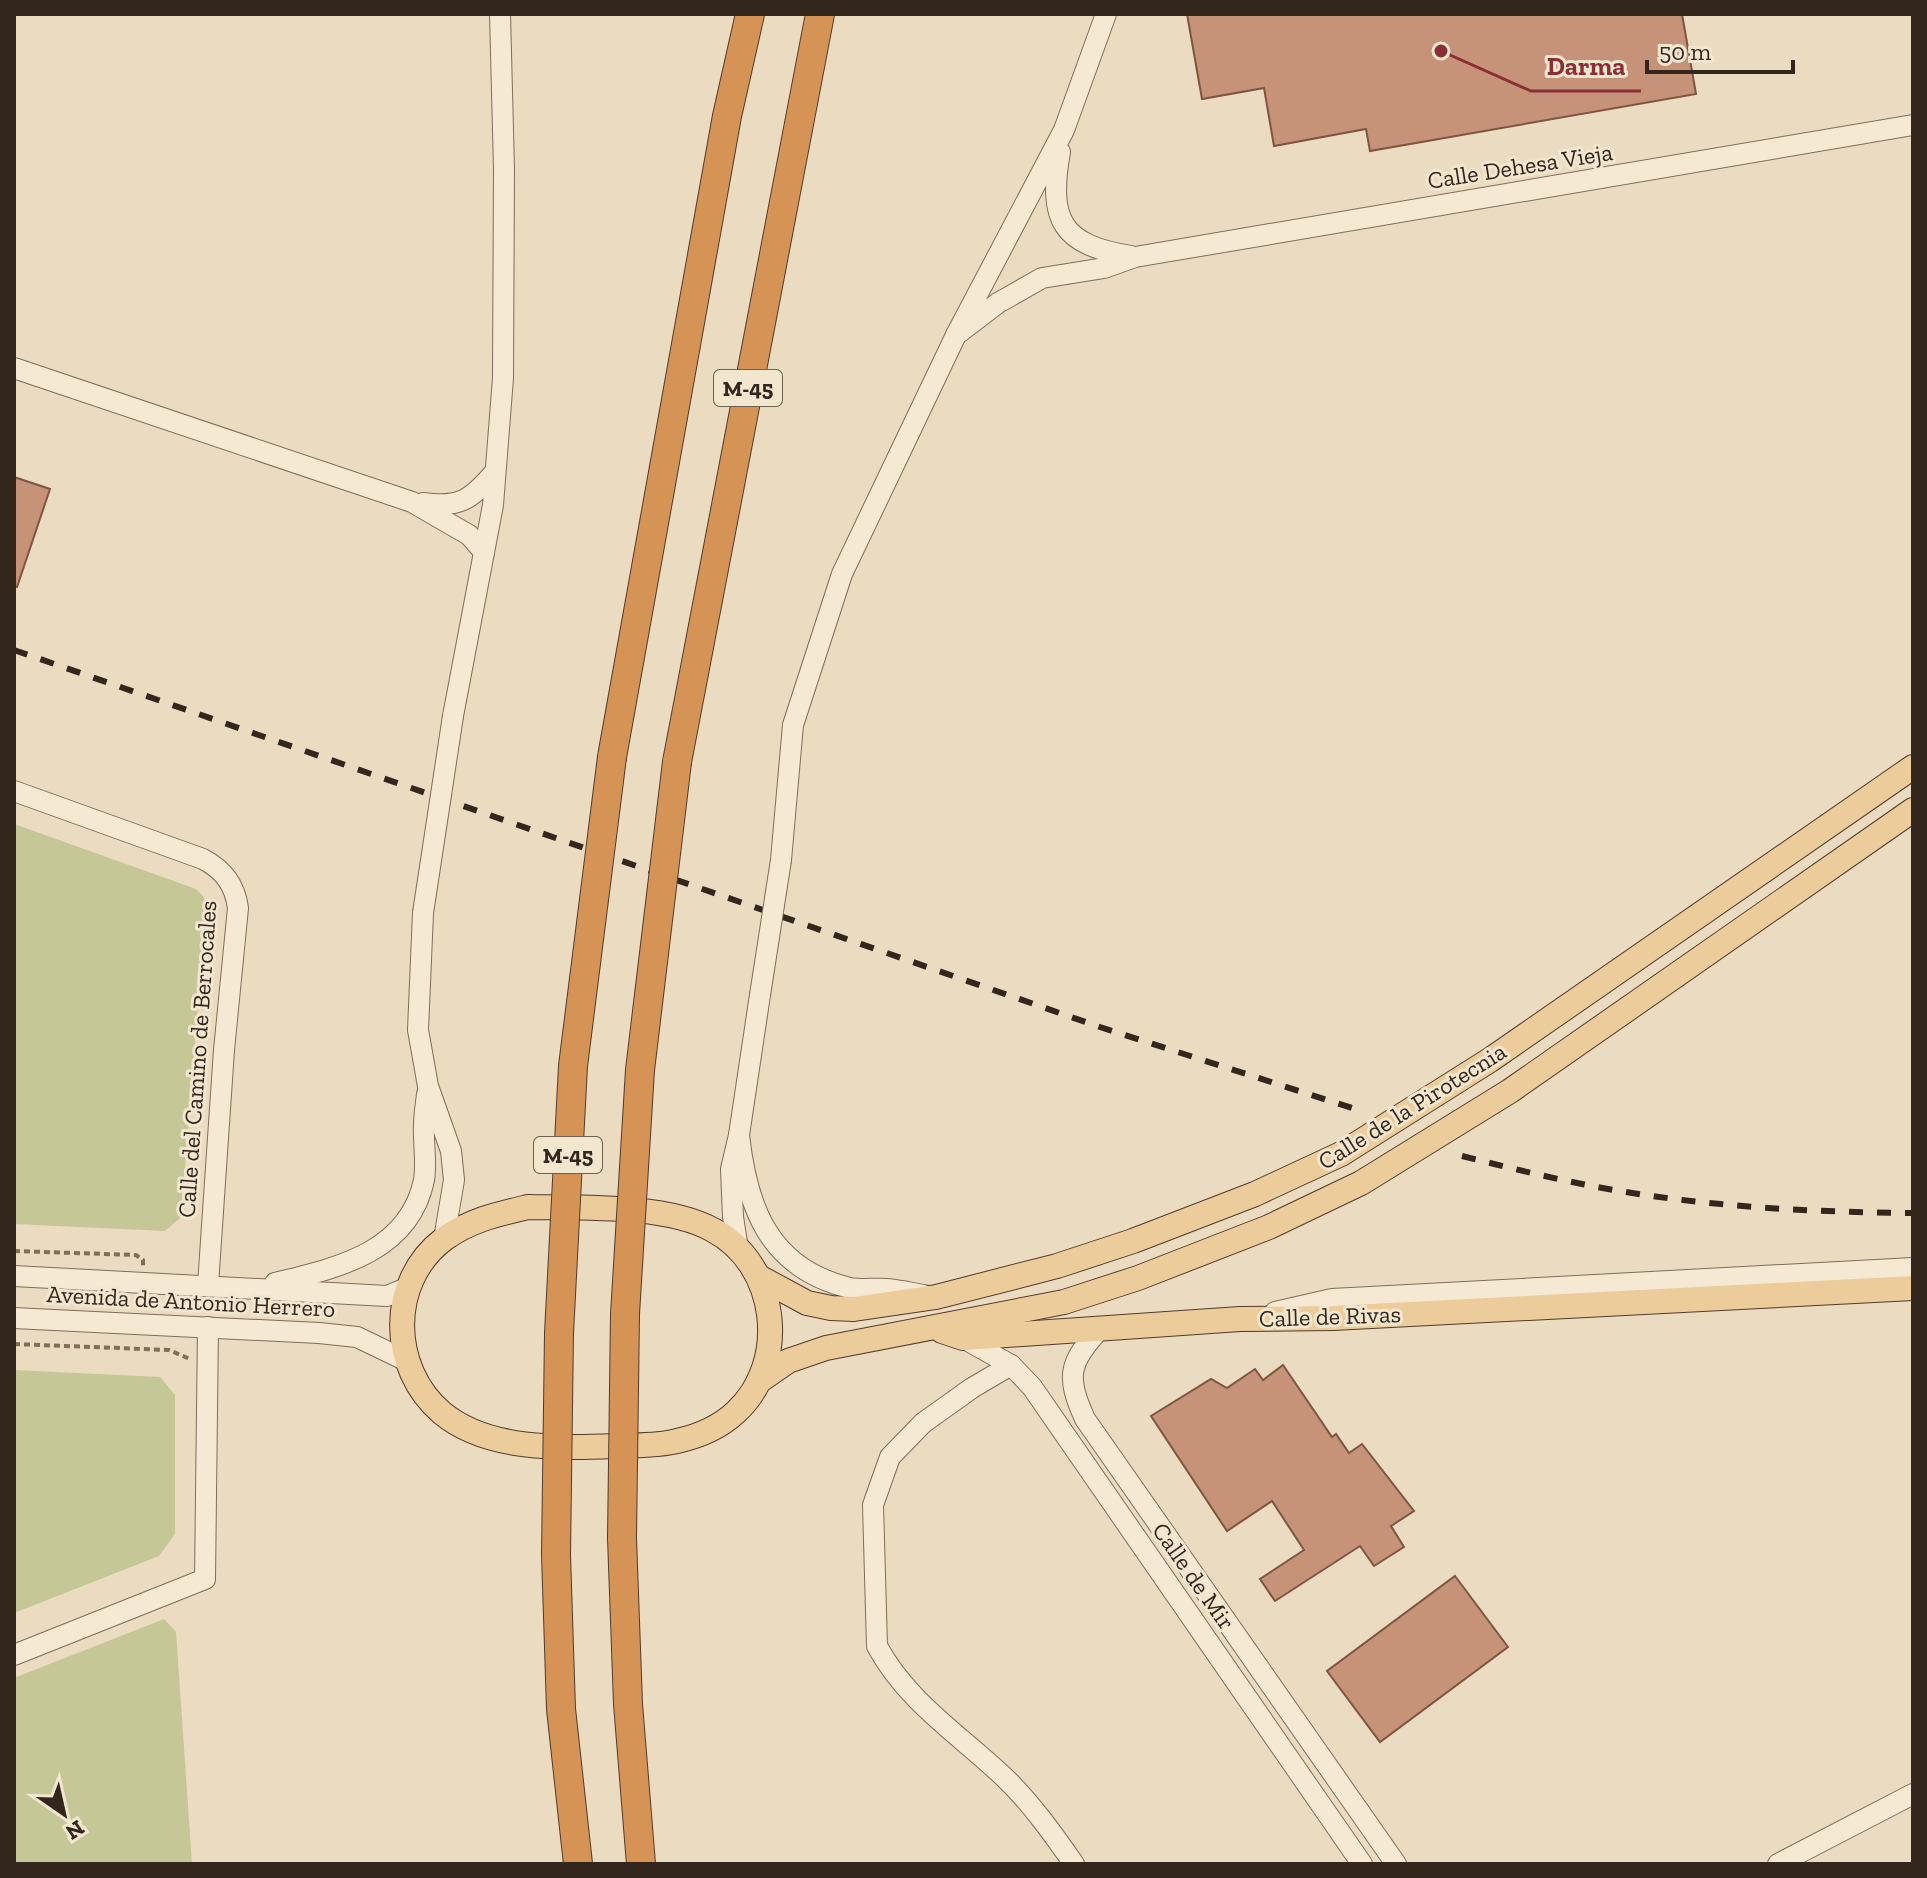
<svg xmlns="http://www.w3.org/2000/svg" width="1927" height="1878" font-family="'Zilla Slab',serif">
	<rect width="100%" height="100%" fill="#eadbc1"/>
	<!-- green -->
	<g fill="#c5c796">
		<path d="M14,824L196,889L204,897L206,906L181,1217L165,1231L14,1224Z"/>
		<path d="M14,1370L160,1377L175,1395V1534L159,1556L14,1613Z"/>
		<path d="M164,1619L176,1632L192,1864H14V1678Z"/>
	</g>
	<!-- building -->
	<g fill="#c69379" stroke="#7f5541" stroke-width="2">
		<path d="M1187,14H1682L1696,94L1370,151L1366,129L1274,146L1264,88L1202,99Z"/>
		<path d="M14,477L50,489L17,587L14,586Z"/>
		<path d="M1283,1365L1332,1437L1336,1434L1349,1453L1362,1444L1414,1511L1391,1526L1404,1547L1374,1566L1360,1546L1275,1601L1260,1579L1304,1550L1272,1501L1227,1531L1151,1416L1211,1379L1227,1388L1255,1369L1263,1380Z"/>
		<path d="M1455,1576L1508,1647L1380,1742L1327,1671Z"/>
	</g>
	<g fill="none" stroke-linecap="round" stroke-linejoin="round">
		<!-- minor casing -->
		<g stroke="#826c5a" stroke-width="22">
			<g id="minor">
				<path d="M1060,152C1048,220 1061,245 1131,256"/>
				<path d="M956,335L998,303L1042,278L1104,268L1135,257L1913,125"/>
				<path d="M14,368L412,502L469,535L484,552"/>
				<path d="M423,503C459,508 471,500 494,473"/>
				<path d="M453,716L493,505L503,378L504,169L500,14"/>
				<path d="M14,791L203,859C224,870 235,885 238,908L224,1050L208,1285"/>
				<path d="M781,860L793,725L842,574L956,335L1064,130L1106,14"/>
				<path d="M423,913L418,1030L428,1086L451,1151L454,1180L444,1239"/>
				<path d="M739,1135C747,1209 770,1269 850,1288C862,1290 875,1288 887,1289C899,1290 912,1293 924,1295"/>
				<path d="M738,1249L733,1217L731,1169L739,1135L760,995"/>
				<path d="M14,1276L387,1296L409,1287"/>
				<path d="M275,1283C336,1268 409,1253 424,1180C427,1161 423,1144 424,1125C424,1114 426,1104 427,1094"/>
				<path d="M1275,1312L1332,1299L1913,1268"/>
				<path d="M14,1318L319,1333L357,1337L407,1361"/>
				<path d="M1100,1329C1068,1363 1066,1377 1085,1419L1396,1864"/>
				<path d="M963,1338L1011,1365L1032,1387L1362,1864"/>
				<path d="M1011,1365L972,1388L923,1423L890,1457L873,1505L877,1646C907,1702 960,1735 1005,1778C1031,1803 1053,1834 1074,1864"/>
				<path d="M14,1655L205,1579L208,1327"/>
				<path d="M1778,1864L1913,1794"/>
			</g>
		</g>
		<!-- major casing -->
		<g stroke="#503b2e" stroke-width="26">
			<g id="major">
				<path d="M528,1207C581,1208 667,1204 713,1230C778,1264 790,1362 736,1412C719,1428 700,1436 677,1441C658,1446 637,1445 617,1446C561,1448 488,1451 442,1413C389,1368 388,1281 444,1239C470,1220 498,1214 528,1207Z"/>
				<path d="M759,1277L807,1303L831,1308L854,1309L936,1297L1057,1266L1133,1241L1255,1194L1341,1154L1490,1060L1913,767"/>
				<path d="M942,1331L963,1338L1240,1319L1333,1318L1913,1288"/>
				<path d="M759,1381L788,1361L826,1348L1064,1302L1138,1278L1269,1227L1361,1183L1510,1091L1913,810"/>
			</g>
		</g>
		<!-- highway casing -->
		<g stroke="#503b2e" stroke-width="30">
			<g id="highway">
				<path d="M612,757L727,116L750,14"/>
				<path d="M677,762L820,14"/>
				<path d="M622,1538L628,1704L641,1864"/>
				<path d="M556,1555L561,1709L578,1864"/>
			</g>
		</g>
		<!-- path -->
		<g stroke="#826c5a" stroke-width="4" stroke-dasharray="6 4" stroke-linecap="butt">
			<path d="M14,1251L136,1255L143,1260V1267"/>
			<path d="M14,1344L169,1350L190,1359"/>
		</g>
		<!-- minor -->
		<use href="#minor" stroke="#f6e9d3" stroke-width="20"/>
		<!-- major -->
		<use href="#major" stroke="#eccc9a" stroke-width="24"/>
		<!-- highway -->
		<use href="#highway" stroke="#d59456" stroke-width="28"/>
		<!-- rail -->
		<g stroke="#33261d" stroke-width="6" stroke-dasharray="14 14" stroke-linecap="butt">
			<path d="M14,650L1100,1027L1355,1109"/>
			<path d="M1462,1156C1502,1166 1542,1176 1582,1184C1691,1206 1802,1212 1913,1213"/>
		</g>
		<!-- minor-bridge casing -->
		<g stroke="#826c5a" stroke-width="22" stroke-linecap="butt">
			<g id="minor-bridge">
				<path d="M423,913L453,716"/>
				<path d="M760,995L781,860"/>
			</g>
		</g>
		<!-- highway-bridge casing -->
		<g stroke="#503b2e" stroke-width="30" stroke-linecap="butt">
			<g id="highway-bridge">
				<path d="M622,1538L625,1314L640,1070L677,762"/>
				<path d="M556,1555L559,1333L573,1066L612,757"/>
			</g>
		</g>
		<!-- minor-bridge -->
		<use href="#minor-bridge" stroke="#f6e9d3" stroke-width="20"/>
		<!-- highway-bridge -->
		<use href="#highway-bridge" stroke="#d59456" stroke-width="28"/>
	</g>
	<g text-anchor="middle" dominant-baseline="central" stroke-width="6" stroke-linejoin="round" paint-order="stroke">
		<!-- shield labels -->
		<g fill="#f2e6cf" stroke="#6c6052" stroke-width="2">
			<rect x="714" y="370" width="68" height="36" rx="6"/>
			<rect x="534" y="1137" width="68" height="36" rx="6"/>
		</g>
		<g font-size="22" font-weight="bold" fill="#33261d">
			<text x="748" y="388">M-45</text>
			<text x="568" y="1155">M-45</text>
		</g>
		<!-- street labels -->
		<g font-size="24" fill="#33261d" stroke="#f2e6cf">
			<text transform="translate(1520 166) rotate(-9)">Calle Dehesa Vieja</text>
			<text transform="translate(197 1059) rotate(-86)">Calle del Camino de Berrocales</text>
			<text transform="translate(1412 1106) rotate(-32)">Calle de la Pirotecnia</text>
			<text transform="translate(191 1301) rotate(3)">Avenida de Antonio Herrero</text>
			<text transform="translate(1330 1316) rotate(-2)">Calle de Rivas</text>
			<text transform="translate(1194 1576) rotate(55)">Calle de Mir</text>
		</g>
	</g>
	<!-- callouts -->
	<path fill="none" stroke="#8c2e36" stroke-width="3" d="M1441 51L1531 91H1641"/>
	<circle fill="#8c2e36" stroke="#f2e6cf" stroke-width="3" cx="1441" cy="51" r="8"/>
	<g font-size="26" text-anchor="middle" font-weight="bold" fill="#8c2e36" stroke="#f2e6cf" stroke-width="6" stroke-linejoin="round" paint-order="stroke">
		<text x="1586" y="75">Darma</text>
	</g>
	<!-- border -->
	<rect width="1927" height="1878" fill="none" stroke="#33261d" stroke-width="32"/>
	<!-- north arrow -->
	<g transform="translate(64 1814) rotate(146)" stroke="#f2e6cf" stroke-width="6" paint-order="stroke">
	<path d="M0-6L14 30L0 20L-14 30Z" fill="#33261d"/>
	<text y="-12" font-size="22" font-weight="bold" text-anchor="middle" fill="#33261d">N</text>
	</g>
	<!-- scale -->
	<path d="M1647 60v12h146v-12" fill="none" stroke="#33261d" stroke-width="4"/>
	<text x="1659" y="60" font-size="24" fill="#33261d" stroke="#f2e6cf" stroke-width="6" paint-order="stroke">50 m</text>
</svg>
